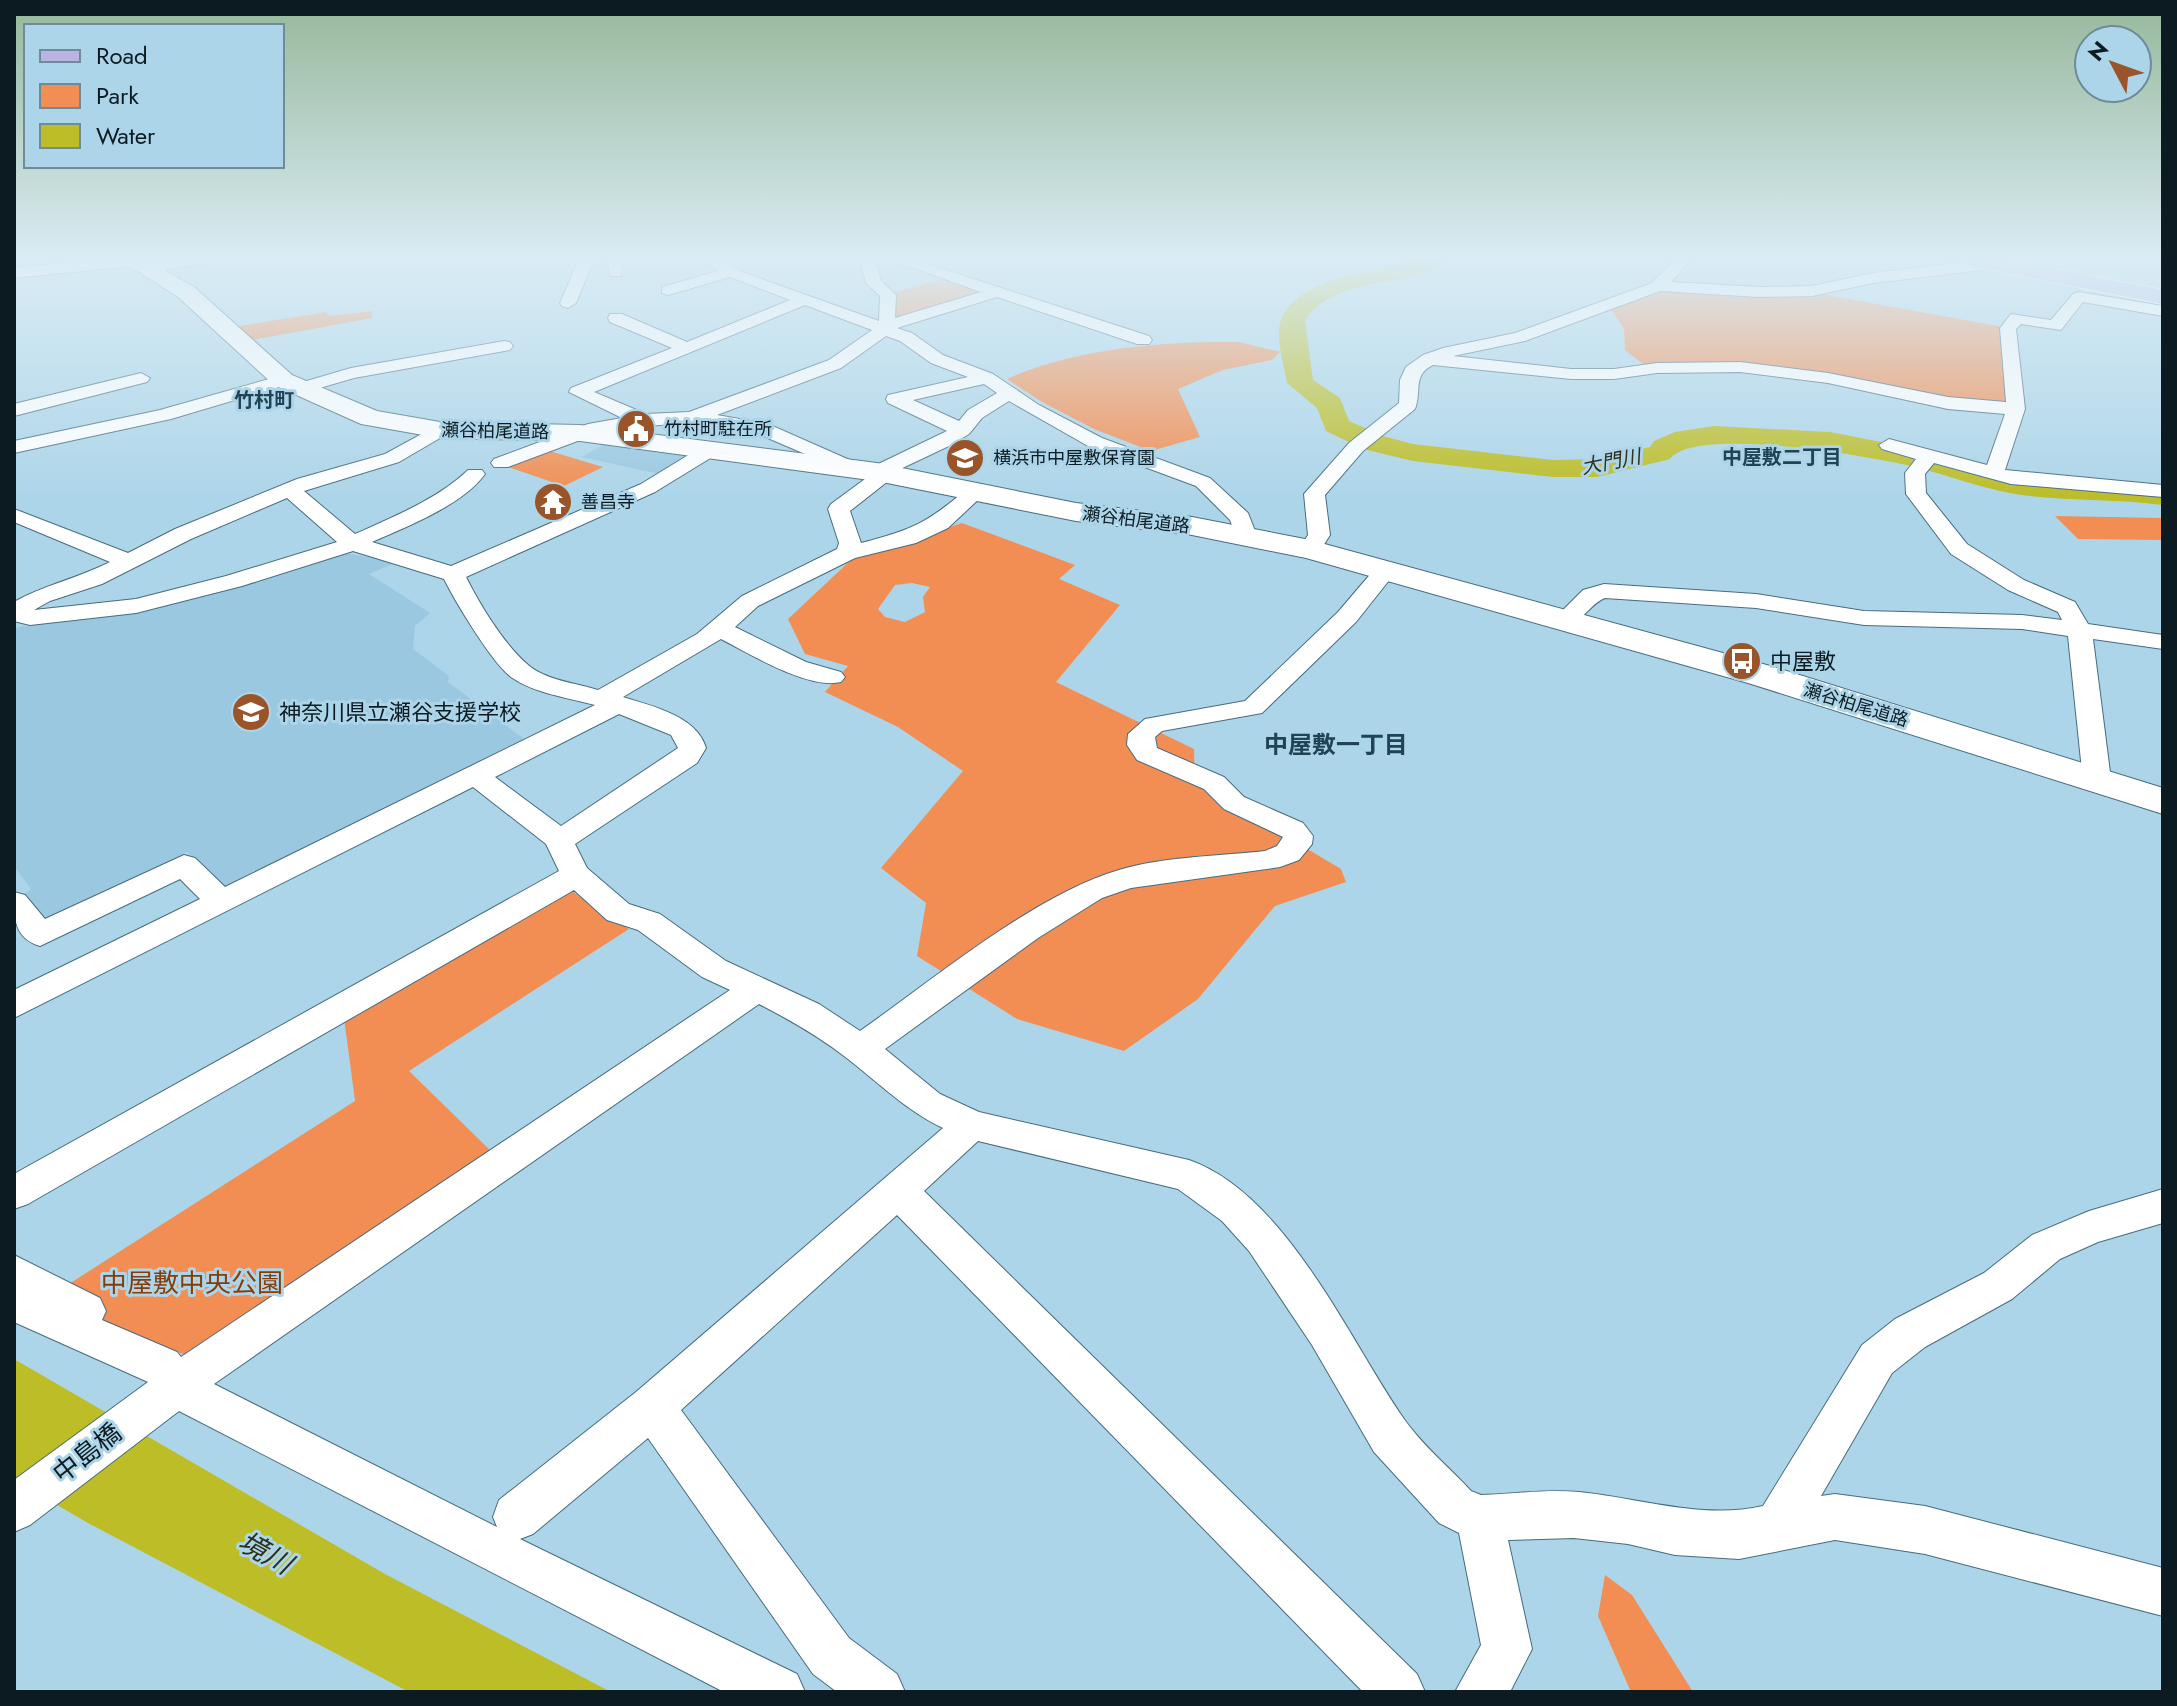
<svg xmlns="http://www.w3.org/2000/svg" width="2177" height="1706" font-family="Jost,'Noto Sans JP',sans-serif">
	<rect width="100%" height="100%" fill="#add5e9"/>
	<!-- built -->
	<g fill="#99c8e0">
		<path d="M607,443L694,455L664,475L581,457Z"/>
		<path d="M344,553L397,562L369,574L430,613L415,626L413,649L449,676L448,682L528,742L225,888L187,852L48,921L24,894L31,889L14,866V628L138,608Z"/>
	</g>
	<!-- green -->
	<g fill="#f28e53" fill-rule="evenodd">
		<path d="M941,279L980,292L892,323V293Z"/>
		<path d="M1662,288L1822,294L2003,327L2004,384L2011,408L1890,388L1766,373L1647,367L1625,350L1624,329L1611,309Z"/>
		<path d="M372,311V318L247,341L234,327L326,312L329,316Z"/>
		<path d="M1239,342L1280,352L1272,360L1223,370L1178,389L1200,437L1151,451L1094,429L1042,402L1007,379C1074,348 1166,341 1239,342Z"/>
		<path d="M546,450L603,467L564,486L505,466Z"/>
		<path d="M2055,516L2163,518V540L2078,539Z"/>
		<path d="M962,523L1075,565L1059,579L1120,605L1056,682L1194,749L1195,782L1341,869L1346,882L1275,906L1198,999L1124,1051L1017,1019L917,956L926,903L881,868L963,771L898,727L825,692L848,666L805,654L788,619L852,559ZM912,583L930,587L923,597L925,612L905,622L885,617L878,609L895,585Z"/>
		<path d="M564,886L629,929L409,1071L493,1153L195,1359L47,1298L355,1101L343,1010Z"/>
		<path d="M1605,1575L1632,1595L1693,1692H1631L1598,1616Z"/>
	</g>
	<!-- water -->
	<path fill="#bcbd27" d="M14,1359L385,1574L611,1692H409L88,1523L14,1480Z"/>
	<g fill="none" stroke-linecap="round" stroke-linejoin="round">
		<!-- river -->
		<path fill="#bcbd27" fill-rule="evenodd" d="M1421,259H1446C1424,289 1332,273 1305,321L1313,380L1340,398L1349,421L1383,436L1413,444L1553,460L1597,459L1650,447L1654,441L1675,432L1714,426L1830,432L1917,449L2013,475L2163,487V505C2113,498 2060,502 2010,493C1978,487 1947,475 1915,467C1875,457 1694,425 1670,459L1597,477H1553L1413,461L1363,449L1326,431L1317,408L1287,383C1284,366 1275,337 1281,320C1297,277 1382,268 1421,259Z"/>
		<!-- street casing -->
		<g stroke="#476c7e" stroke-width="2">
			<g id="street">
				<path d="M104,259L140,261L132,266L14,278V268Z"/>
				<path d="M171,259H208L201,264L146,273L138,268L141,265Z"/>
				<path d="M579,259H594L576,303L568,308L562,306L560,303Z"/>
				<path d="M607,259H623L621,276H611Z"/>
				<path d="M701,259H720L742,272L879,321L880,296L866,283L860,259H875L881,281L896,295L895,318L981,292L889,259H912L1149,336L1152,340L1149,344H1137L997,297L897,328L912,333L943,355L993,374L1039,405L1102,438L1210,478L1248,513L1257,536L1246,543L1238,541L1230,520L1196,486L1088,446L1009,401L982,418L969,434L951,445L894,472L892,478L850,511L861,543C912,530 927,523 967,489H981L984,493L981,497L948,528L916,543L855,558L758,606L735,627L806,662L841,672L845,677L841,682C809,690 750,654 721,639L623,697C652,706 697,716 706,748L697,763L575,844L587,868L629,904L660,914L726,961L819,1004L860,1031C934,979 1034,895 1119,870C1161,857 1220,856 1265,851L1277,846L1283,837L1224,809L1204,789L1137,760L1127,745L1128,734L1145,719L1245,701L1338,612L1379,564H1395L1398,569L1356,622L1262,713L1162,731L1155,737L1157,748L1224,777L1244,797L1303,823L1313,836L1312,844L1299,860L1280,867L1131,888L1102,898L1038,938L885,1049L940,1094L979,1112L1189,1160C1286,1194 1349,1340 1404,1419C1422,1445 1450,1468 1471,1491L1481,1495C1513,1494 1547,1489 1579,1492C1640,1498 1703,1520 1763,1506L1862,1345L1895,1319L1984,1273L2032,1235L2089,1211L2163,1189V1223L2098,1242L2060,1259L2012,1299L1925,1347L1892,1373L1821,1496L1835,1494L1925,1506L2163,1568V1616L1925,1554L1835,1540L1739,1559L1675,1555L1628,1544L1574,1538L1508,1540L1532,1649L1510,1692H1455L1481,1645L1459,1533L1439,1523L1374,1452L1312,1345L1249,1251L1222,1221L1178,1189L978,1141L924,1191L1417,1674L1425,1692H1363L897,1215L681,1410L849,1638L897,1674L905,1692H837L813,1674L648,1438L533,1534L520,1539L797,1674L805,1692H724L179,1411L30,1525L14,1532V1480L148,1382L14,1322V1255L100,1298L106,1311L102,1320L177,1352L181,1357L730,990L702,977L638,930L607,920L574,890L28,1204L14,1209V1174L559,871L546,844L473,787L14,1018V990L200,899L180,879L40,946C13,938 14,916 14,892L25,895L45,919L184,855L195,858L225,887L595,705C569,698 533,693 511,677C492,663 455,601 444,579L353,551L242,586L136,613L30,625L14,621V602C44,585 79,578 110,562L14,522V509L128,553L175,529L297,479L385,454L440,424L447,426L450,430L447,434L399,462L304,491L355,534C393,517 438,499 468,470H482L485,474C463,505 406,527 372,542L451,566L641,484L703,446H717L720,450L717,454L655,492L466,577C480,605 503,643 527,664C544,680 576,683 598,690L697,634L742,596L837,549L839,543L828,509L831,504L869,476L867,472L870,468L947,431L888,403L886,399L888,395L968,377L931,363L900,341L886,336L841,368L717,415L768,424L861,465L864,469L854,475L756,433L695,423L643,426L599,433L508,467H494L491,463L494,459L588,424L622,418L569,392L571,388L672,348L610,322L608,318L610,314H622L687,342L790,300L730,277L668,295L662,293V287L718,271ZM805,305L872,330L829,360L689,412L646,414L594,392ZM984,384L997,393L968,410L959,421L913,400ZM287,498L337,542L226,576L136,599L34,610L50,601L102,584L191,539ZM619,714L671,735L678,748L561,826L495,777ZM759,1004C790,1020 820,1037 848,1059C880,1084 907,1111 943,1128L636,1392L499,1500L493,1517L497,1527L214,1384Z"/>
				<path d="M1675,259H1691L1671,282L1759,287L1812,286L1873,273L1992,259H2040L2033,264L1873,283L1812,296L1759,297L1660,291L1525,341L1453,356L1571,369H1614L1657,363L1740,362L1828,373L1948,397L2006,402L2000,328L2011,314L2051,320L2073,294L2079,292L2163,306V316L2083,302L2061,330L2021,324L2016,329L2025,409L2005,470L2163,485V497L2011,484L1934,463L1925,474L1926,493L1967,544L2024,580L2075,602L2088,624L2163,635V649L2093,639L2111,780L2107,786L2097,789L2087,786L2083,780L2068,636L2022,629L1864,625L1756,608L1605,598C1587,605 1580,630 1557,624L1554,619L1583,590L1604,584L1756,594L1864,611L2022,615L2062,620L2058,612L2008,590L1951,554L1906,494L1905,473L1916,459L1882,449L1879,445L1889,439L1987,465L2005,414L1948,409L1828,383L1740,372L1657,373L1614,379H1571L1433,365C1412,375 1422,391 1415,409L1363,451L1325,495L1330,535L1318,554H1302L1299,549L1308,535L1304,494L1349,443L1399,403L1400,380L1406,367L1423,355L1443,348L1515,333L1652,283Z"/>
				<path d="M504,341L510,342L513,346L510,350L354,378L299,394L290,389L293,385L351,368Z"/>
				<path d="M141,373L150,378L147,382L14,416V404Z"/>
				<path d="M283,375L289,376L292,380L289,384L171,419L14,453V441L160,410Z"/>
			</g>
		</g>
		<!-- secondary casing -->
		<g stroke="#476c7e" stroke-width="2">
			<path id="secondary" d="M119,259H145L194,287L292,375L377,411L440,422L580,425L877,463L1076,503L1192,517L1310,540L1774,667L2163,788V814L1748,683L1306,558L1192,535L1076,521L877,481L580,441L440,438L361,424L274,385L178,297Z"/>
		</g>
		<!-- primary casing -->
		<g stroke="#fff" stroke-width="2">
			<path id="primary" d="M1960,259H2006L2163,290V304L1971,266Z"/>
		</g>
		<!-- street -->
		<use href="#street" fill="#fff" fill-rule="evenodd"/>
		<!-- secondary -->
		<use href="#secondary" fill="#fff" fill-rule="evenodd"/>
		<!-- primary -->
		<use href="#primary" fill="#bbb3e4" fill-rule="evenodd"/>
	</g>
	<!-- sky -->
	<linearGradient id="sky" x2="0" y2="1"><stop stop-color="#96b89b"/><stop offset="0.52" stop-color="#daecf5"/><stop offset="1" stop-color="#daecf5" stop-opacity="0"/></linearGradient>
	<rect width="2177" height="498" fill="url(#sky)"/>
	<!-- icons -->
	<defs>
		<g id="civic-disc" transform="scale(2)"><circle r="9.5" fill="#995429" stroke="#add5e9"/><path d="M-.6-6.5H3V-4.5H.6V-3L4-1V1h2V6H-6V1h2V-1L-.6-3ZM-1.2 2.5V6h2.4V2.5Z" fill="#fff"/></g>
		<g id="school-disc" transform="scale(2)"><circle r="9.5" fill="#995429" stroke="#add5e9"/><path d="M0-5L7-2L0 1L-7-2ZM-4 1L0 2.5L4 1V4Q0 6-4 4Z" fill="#fff"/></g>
		<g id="temple-disc" transform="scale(2)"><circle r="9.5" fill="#995429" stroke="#add5e9"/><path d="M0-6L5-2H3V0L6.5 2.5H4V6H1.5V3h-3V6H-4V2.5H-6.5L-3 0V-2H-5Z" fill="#fff"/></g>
		<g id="bus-disc" transform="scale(2)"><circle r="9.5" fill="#995429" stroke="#add5e9"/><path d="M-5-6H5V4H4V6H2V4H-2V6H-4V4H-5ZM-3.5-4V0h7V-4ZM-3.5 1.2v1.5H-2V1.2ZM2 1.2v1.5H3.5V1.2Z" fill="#fff"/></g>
	</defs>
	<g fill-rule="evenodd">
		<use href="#civic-disc" x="636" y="429"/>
		<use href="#school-disc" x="965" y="458"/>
		<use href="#temple-disc" x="553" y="502"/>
		<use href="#bus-disc" x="1742" y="661"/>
		<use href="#school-disc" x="251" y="712"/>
	</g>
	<g text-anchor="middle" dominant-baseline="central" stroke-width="6" stroke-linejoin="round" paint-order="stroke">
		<!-- far-poi labels -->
		<g font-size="18" fill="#0c1b22" stroke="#add5e9" text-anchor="start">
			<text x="664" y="429">竹村町駐在所</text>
			<text x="993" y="458">横浜市中屋敷保育園</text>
			<text x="581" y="502">善昌寺</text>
		</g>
		<!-- far-street labels -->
		<g font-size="18" fill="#0c1b22" stroke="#add5e9">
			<text transform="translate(495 431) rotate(1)">瀬谷柏尾道路</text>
			<text transform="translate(1136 520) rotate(7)">瀬谷柏尾道路</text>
			<text transform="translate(1856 705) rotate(17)">瀬谷柏尾道路</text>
		</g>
		<!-- far-neighbourhood labels -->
		<g font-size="20" font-weight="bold" fill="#204455" stroke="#add5e9">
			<text x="264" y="400">竹村町</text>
			<text x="1782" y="457">中屋敷二丁目</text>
		</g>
		<!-- far-water labels -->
		<g font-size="20" font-style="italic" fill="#303019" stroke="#add5e9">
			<text transform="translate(1611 462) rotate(-11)">大門川</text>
		</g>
		<!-- poi labels -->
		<g font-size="22" fill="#0c1b22" stroke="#add5e9" text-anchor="start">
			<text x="1770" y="661">中屋敷</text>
			<text x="279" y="712">神奈川県立瀬谷支援学校</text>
		</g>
		<!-- neighbourhood labels -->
		<g font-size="24" font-weight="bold" fill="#204455" stroke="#add5e9">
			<text x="1336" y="744">中屋敷一丁目</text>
		</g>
		<!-- near-park labels -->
		<g font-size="26" fill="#843d09" stroke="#add5e9">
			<text x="192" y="1283">中屋敷中央公園</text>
		</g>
		<!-- near-street labels -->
		<g font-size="26" fill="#0c1b22" stroke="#add5e9">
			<text transform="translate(87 1453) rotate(-38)">中島橋</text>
		</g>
		<!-- near-water labels -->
		<g font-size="28" font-style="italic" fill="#303019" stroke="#add5e9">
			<text transform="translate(265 1553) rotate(29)">境川</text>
		</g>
	</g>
	<!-- border -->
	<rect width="2177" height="1706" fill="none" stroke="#0c1b22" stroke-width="32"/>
	<!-- legend -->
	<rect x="24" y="24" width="260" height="144" fill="#add5e9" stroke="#6d8b99" stroke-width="2"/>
	<rect x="40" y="50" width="40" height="12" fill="#bbb3e4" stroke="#6d8b99" stroke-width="2"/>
	<text x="96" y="64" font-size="24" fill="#0c1b22">Road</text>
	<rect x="40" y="84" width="40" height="24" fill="#f28e53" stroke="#6d8b99" stroke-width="2"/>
	<text x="96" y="104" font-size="24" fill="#0c1b22">Park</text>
	<rect x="40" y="124" width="40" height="24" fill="#bcbd27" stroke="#6d8b99" stroke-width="2"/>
	<text x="96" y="144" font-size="24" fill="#0c1b22">Water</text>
	<!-- north arrow -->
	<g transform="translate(2113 64) rotate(311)"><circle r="38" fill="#add5e9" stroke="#6d8b99" stroke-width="2"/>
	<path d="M0-6L14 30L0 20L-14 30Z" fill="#995429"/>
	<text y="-12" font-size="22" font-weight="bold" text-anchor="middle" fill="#0c1b22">N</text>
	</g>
</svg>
